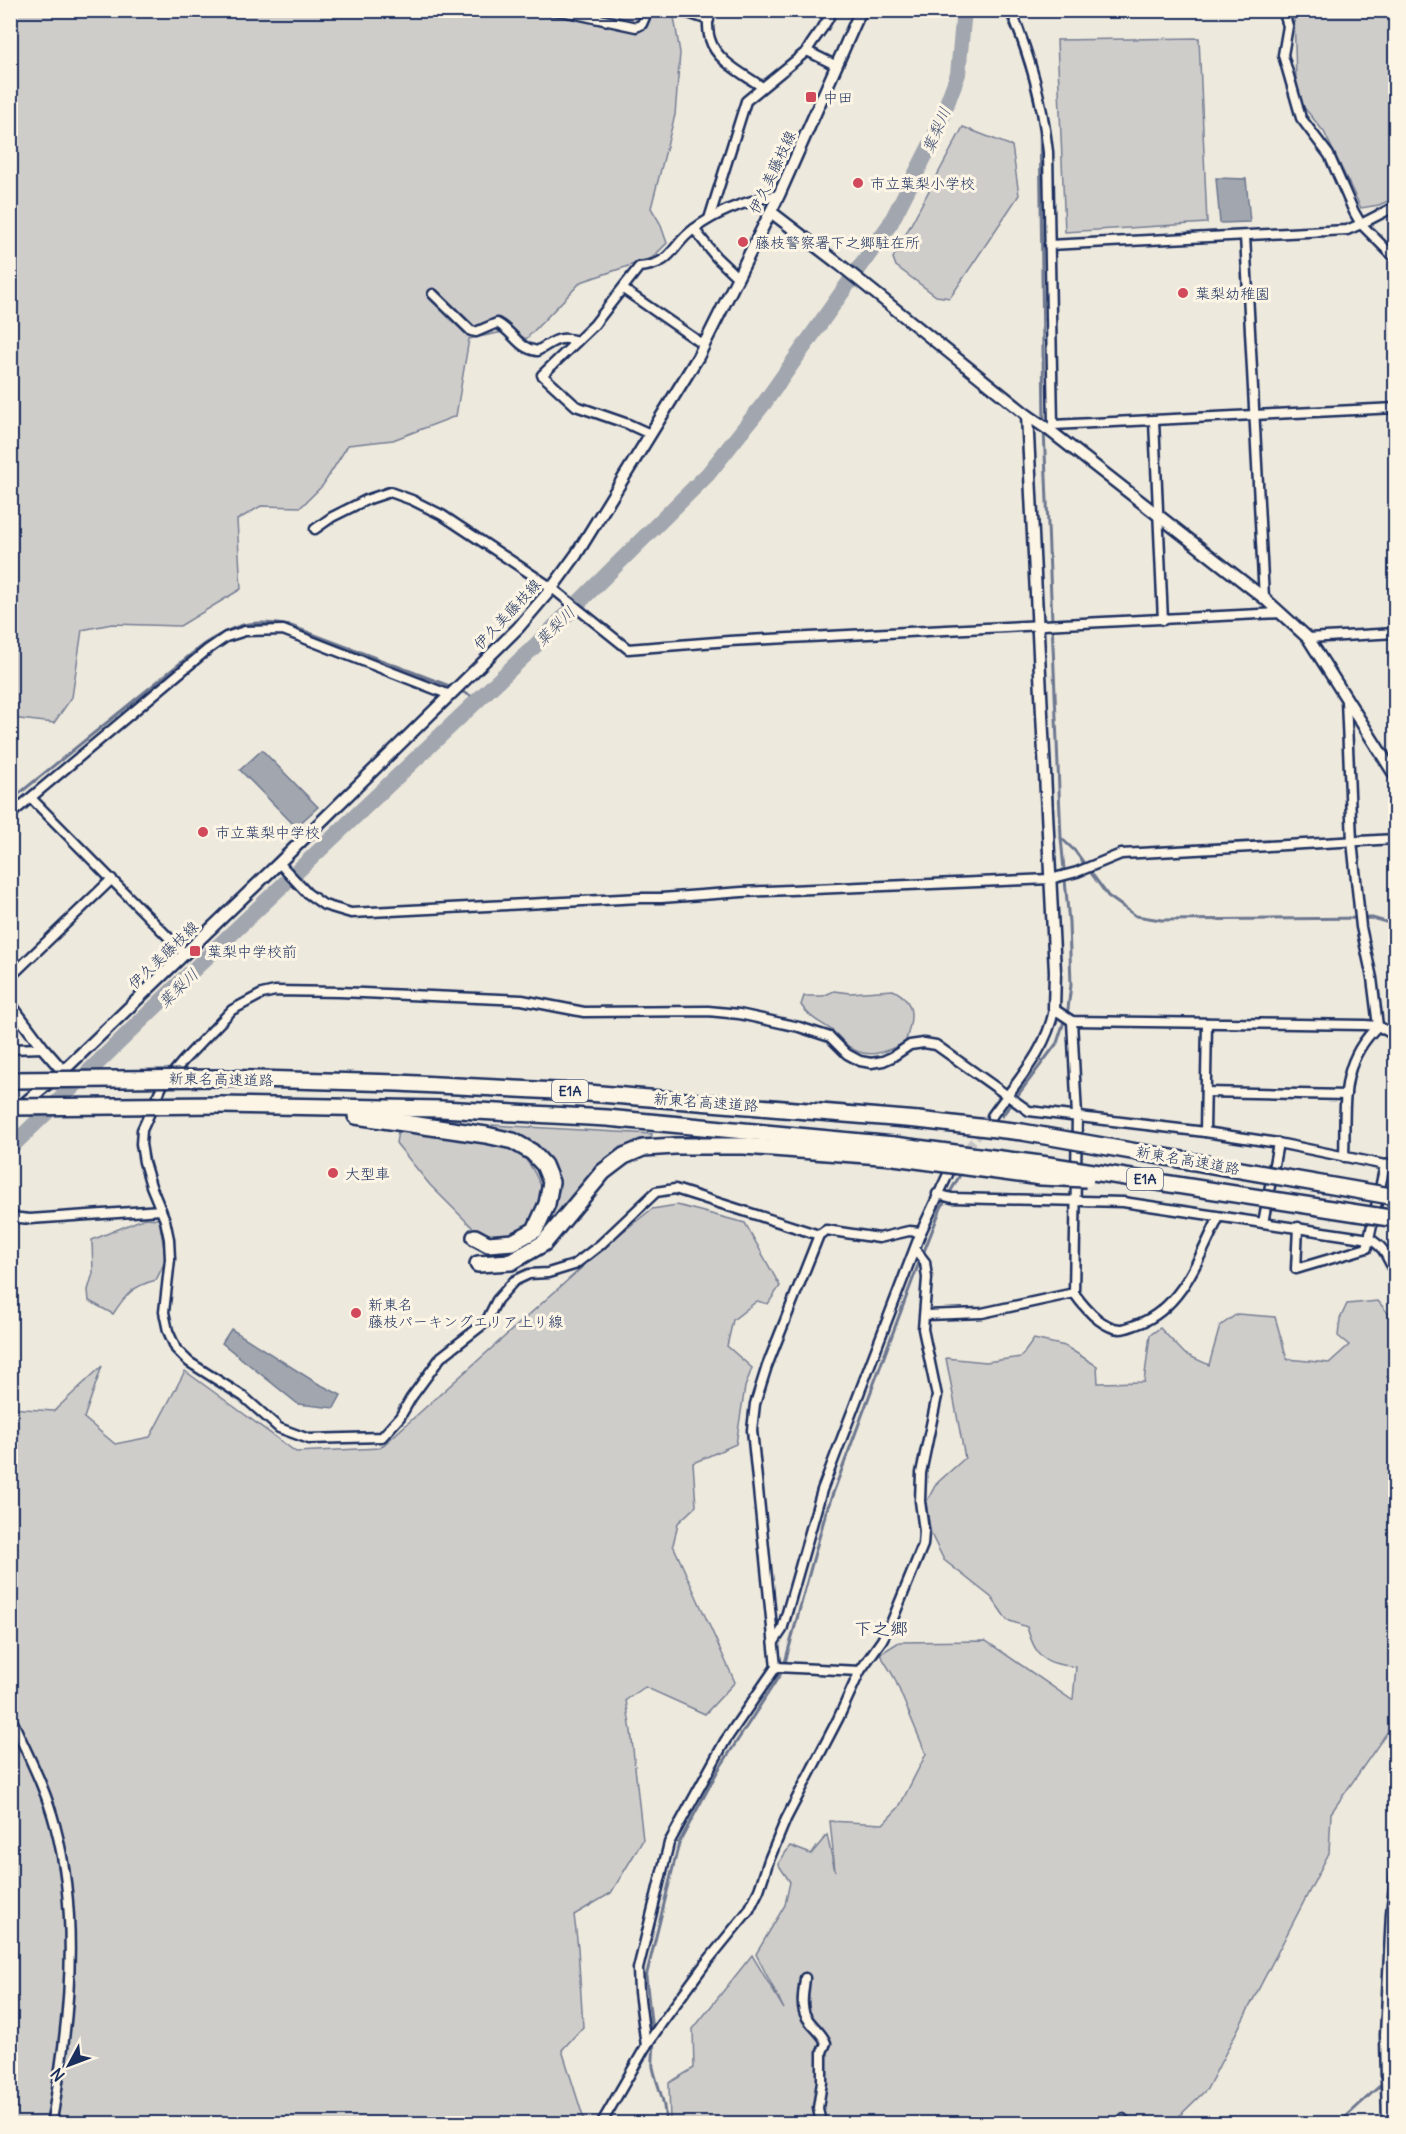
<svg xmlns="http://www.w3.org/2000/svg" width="1406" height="2134" font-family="Delius,'Klee One',sans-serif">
	<rect width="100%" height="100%" fill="#eee9dd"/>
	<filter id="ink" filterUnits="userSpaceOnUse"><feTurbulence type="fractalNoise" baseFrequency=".0167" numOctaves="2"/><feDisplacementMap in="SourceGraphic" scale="12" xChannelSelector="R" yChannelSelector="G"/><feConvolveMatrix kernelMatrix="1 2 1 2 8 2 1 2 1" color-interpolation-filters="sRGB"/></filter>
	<g filter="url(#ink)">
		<!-- green -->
		<g fill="#cfcdca" stroke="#757e94" stroke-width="1.5">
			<path d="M11,11H673L680,53L675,115L651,208L660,223L667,243L652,258L581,282L526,339L513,330L469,339L456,416L393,440L348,445L323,485L301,507L261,506L237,520L241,589L180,626L112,624L82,630L72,697L54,723L11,718Z"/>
			<path d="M1294,11H1395V198L1379,205L1361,208L1324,132L1302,105L1296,80Z"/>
			<path d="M1199,38L1207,223L1065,232L1057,40Z"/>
			<path d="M963,127L1012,146L1019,195L950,298L936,296L896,266L893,258Z"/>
			<path d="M893,990C918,1002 912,1022 905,1043C885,1052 866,1061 847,1045C842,1041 839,1036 834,1032C821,1022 810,1019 801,1005L804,996H823L834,991L850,993Z"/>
			<path d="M492,1125L652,1134L651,1139L612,1155L599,1166L549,1225L560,1187L552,1165L531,1141L491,1128Z"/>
			<path d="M398,1131C425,1134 501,1137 520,1154C531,1163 536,1176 542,1188L531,1224L511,1235L481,1236L430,1185L396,1143Z"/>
			<path d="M677,1205L745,1223L780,1286L768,1304L757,1301L733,1320L727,1346L752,1368L745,1387L736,1444L693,1463L696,1506L678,1523L673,1545L735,1682L705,1714L645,1687L626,1700L631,1731L643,1840L611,1893L574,1915L578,1948L583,2027L562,2050L585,2123H11L10,1408L54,1411L102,1366L84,1418L115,1444L150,1437L185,1371L296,1452L380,1448L616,1237L652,1209Z"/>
			<path d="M145,1218L159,1219L166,1260L156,1280C133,1286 126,1294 113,1314L89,1301L88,1290L93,1273L92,1240Z"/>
			<path d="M1378,1301L1391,1317L1395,1314V1372L1387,1377L1390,1380L1395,1376V1721L1331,1813L1329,1853L1207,2089L1172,2123L670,2124L669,2083L694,2068L693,2029L752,1955L784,2009L756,1954L785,1905L790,1882L778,1864L790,1846L811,1854L827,1835L835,1871L830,1821L883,1824L899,1807L926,1754L894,1677L880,1654L899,1642L986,1641L1072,1700L1073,1699L1076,1667C1044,1663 1036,1659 1027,1627L1007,1620L992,1598L944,1560L931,1534L926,1503L936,1484L965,1458L946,1358L986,1362L1021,1357L1034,1339L1065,1346L1097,1366L1098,1383L1144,1382L1150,1335L1160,1328L1185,1354L1209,1365L1220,1326L1237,1314L1275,1317L1287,1359L1329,1363L1349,1345L1338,1336L1340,1319L1347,1304Z"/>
		</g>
		<!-- water -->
		<g fill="#a2a7af" stroke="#6c778f" stroke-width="1.5">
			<path d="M1216,178L1246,179L1250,222L1220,223Z"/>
			<path d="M262,750L318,807L296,827L240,770Z"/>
			<path d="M231,1329L315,1382L341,1395L334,1408L298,1404L222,1343Z"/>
		</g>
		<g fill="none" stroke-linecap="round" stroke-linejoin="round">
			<!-- stream -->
			<g stroke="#6c778f" stroke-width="3">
				<path d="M1004,10L1016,37L1028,74L1040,125L1044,423"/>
				<path d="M458,690L478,699"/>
				<path d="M10,801L204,644C238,623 251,619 291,626L452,687"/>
				<path d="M1061,838L1075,851L1108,896L1136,916L1161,920L1372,918L1396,925"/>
				<path d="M1002,1116L1057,1043L1068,1009L1071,985L1069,922L1061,838L1044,429"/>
				<path d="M923,1254L941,1208L960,1175"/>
				<path d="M652,2031L646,1977L679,1843L717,1772L783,1670L826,1512L920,1260"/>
				<path d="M653,2038C655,2048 652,2057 653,2067C657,2087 667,2103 665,2124"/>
				<path d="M1388,2078L1396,2071"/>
				<path d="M1338,2124L1383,2083"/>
			</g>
			<!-- river -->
			<path stroke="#a2a7af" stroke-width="16" d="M10,1148L187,976L538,643L708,474L765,402L890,224L934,138L958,74L964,10"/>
			<!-- minor-tunnel -->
			<path stroke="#c4c4c4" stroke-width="8" stroke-dasharray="8 4" stroke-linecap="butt" d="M961,1156L985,1126"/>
			<!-- minor casing -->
			<g stroke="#1b2f5e" stroke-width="13">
				<g id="minor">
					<path d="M547,10L562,11L636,27L642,24L648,10"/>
					<path d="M679,10L709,20"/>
					<path d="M708,10C708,19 707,31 710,39C716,61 744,74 762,87"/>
					<path d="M1011,10C1031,60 1042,99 1048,152L1053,425L1049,430"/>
					<path d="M1283,10L1288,26L1283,55L1301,118L1329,155L1354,212L1361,224L1396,259"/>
					<path d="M521,11L525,10"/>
					<path d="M807,51C814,37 827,26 832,10"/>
					<path d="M709,219L746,101L807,51L837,66"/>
					<path d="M694,229L716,257L738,278"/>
					<path d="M1245,236L1264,598"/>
					<path d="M1049,245L1347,230L1361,224L1396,206"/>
					<path d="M623,289L704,345"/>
					<path d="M433,294L471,331L476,332L497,323C514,332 517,348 537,351C553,342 559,335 577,341"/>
					<path d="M1154,421L1163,620"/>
					<path d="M1053,425L1396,408"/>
					<path d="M650,434L628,424L576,406L542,375L594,325L639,267C674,264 671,245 694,229C720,210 748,200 779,195"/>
					<path d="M315,529L332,517L366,500L390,492L412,500L442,515L552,588L628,649L729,641L1281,613"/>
					<path d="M1308,638L1396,633"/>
					<path d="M1346,700L1352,841L1361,927L1372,978L1378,1026"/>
					<path d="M31,798L185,954"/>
					<path d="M10,815L207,650L226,637L245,631L283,630L450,695"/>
					<path d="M279,863L307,893L324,905L351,913L640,898H661L742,892L1050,879L1077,872L1121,854L1396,839"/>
					<path d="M10,977L112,879"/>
					<path d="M1072,1021L1077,1116L1074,1293C1084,1307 1101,1328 1120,1329C1126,1329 1132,1326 1138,1324C1182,1308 1199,1257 1219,1217"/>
					<path d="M10,1049L43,1048"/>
					<path d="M1206,1092L1346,1095"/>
					<path d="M992,1116C1016,1082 1047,1051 1054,1009L1072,1021L1365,1025L1378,1026L1396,1036"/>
					<path d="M1205,1132L1207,1023"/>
					<path d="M1344,1157C1346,1105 1338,1064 1378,1026"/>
					<path d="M937,1194L952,1198L1123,1202L1370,1239C1388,1250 1385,1257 1396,1273"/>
					<path d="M10,1217L30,1219L161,1210"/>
					<path d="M1263,1223L1278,1143"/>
					<path d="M1298,1227L1296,1269L1367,1248L1385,1165L1396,1163"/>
					<path d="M819,1235L675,1189L656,1192L600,1245L574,1265L548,1273L529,1274L514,1281L497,1300L486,1322L441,1357L411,1398L400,1417L382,1437L309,1439L279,1428L244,1397L189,1362L176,1349L168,1331L164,1312L170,1259L169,1239L165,1220L151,1186L144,1162L141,1144L142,1130L162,1086L183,1061L232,1010L262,994L275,991L340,992L522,1000L584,1012L708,1011L739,1014L799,1027L830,1037L847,1054L860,1061L871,1063L883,1061L892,1057L910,1045L924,1043L936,1045L1029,1111L1205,1132L1278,1143L1385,1165"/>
					<path d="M925,1315L982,1313L1074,1293"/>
					<path d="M774,1642L782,1630L822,1490L921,1232L950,1170"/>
					<path d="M776,1667L860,1671"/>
					<path d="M10,1715C26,1752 45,1786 55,1825C76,1903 72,1990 60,2069C57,2087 55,2106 51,2124"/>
					<path d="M805,1978C804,1990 800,2006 806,2016C811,2026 822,2032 826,2043L822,2052V2082L818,2108L821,2124"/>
					<path d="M646,2046L639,1992L638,1969L669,1843L725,1741L776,1667L752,1430L755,1404L767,1366L819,1235L826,1230L879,1238L909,1231L921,1232"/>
					<path d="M1123,2119L1127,2124"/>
					<path d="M601,2124L646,2046L661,2024L705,1964L749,1910L759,1890L769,1860L786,1819L838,1719L860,1671L882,1640L892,1621L923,1545L924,1531L920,1501L921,1473L937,1396L923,1329L927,1278L925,1262L915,1249"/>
					<path d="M1387,2124L1385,2035L1391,1913L1396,1868"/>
				</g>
			</g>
			<!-- tertiary casing -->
			<g stroke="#1b2f5e" stroke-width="15">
				<g id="tertiary">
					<path d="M771,212L839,264L1027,415L1049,430L1264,598L1308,638L1396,777"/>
					<path d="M1027,415L1055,972L1054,1009"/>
					<path d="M10,1004L43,1048L63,1071"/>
				</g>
			</g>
			<!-- secondary casing -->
			<g stroke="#1b2f5e" stroke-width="15">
				<path id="secondary" d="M21,1106L63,1071L279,863L518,628L552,588L576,555L698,357L779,195L861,10"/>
			</g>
			<!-- motorway casing -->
			<g stroke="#1b2f5e" stroke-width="20">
				<g id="motorway">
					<path d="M221,1078L398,1083L576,1092L918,1120"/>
					<path d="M221,1105L441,1109L607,1118L894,1145"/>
					<path d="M356,1116L486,1135L513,1141L532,1152L544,1165L551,1182L547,1204L535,1230L513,1242L488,1244L475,1237"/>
					<path d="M478,1264L511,1262L544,1243L603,1172L624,1156L643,1148L675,1146H744L894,1157"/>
				</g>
			</g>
			<!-- minor -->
			<use href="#minor" stroke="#fcf5e5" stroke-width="8"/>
			<!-- tertiary -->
			<use href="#tertiary" stroke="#fcf5e5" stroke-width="10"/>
			<!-- secondary -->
			<use href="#secondary" stroke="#fcf5e5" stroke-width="10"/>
			<!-- motorway -->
			<use href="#motorway" stroke="#fcf5e5" stroke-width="15"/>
			<!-- motorway-bridge casing -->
			<g stroke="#1b2f5e" stroke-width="20" stroke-linecap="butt">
				<g id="motorway-bridge">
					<path d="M10,1080L221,1078"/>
					<path d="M10,1107L221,1105"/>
					<path d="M918,1120L1022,1132L1396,1197"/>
					<path d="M894,1145L1048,1165L1396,1219"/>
					<path d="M894,1157L1041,1177L1086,1179"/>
				</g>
			</g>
			<!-- motorway-bridge -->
			<use href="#motorway-bridge" stroke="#fcf5e5" stroke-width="15"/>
		</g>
	</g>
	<!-- markers -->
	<g fill="#d1495b" stroke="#fcf5e5" stroke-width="2">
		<rect x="805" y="91" width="12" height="12" rx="3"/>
		<circle cx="858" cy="183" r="6"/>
		<circle cx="743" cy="242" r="6"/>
		<circle cx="1183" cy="293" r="6"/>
		<circle cx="203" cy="832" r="6"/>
		<rect x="189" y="945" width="12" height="12" rx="3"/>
		<circle cx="333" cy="1173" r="6"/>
		<circle cx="356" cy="1313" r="6"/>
	</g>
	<g text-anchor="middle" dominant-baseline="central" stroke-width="6" stroke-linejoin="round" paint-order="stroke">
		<!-- shield labels -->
		<g fill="#fcf5e5" stroke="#5e6a86" stroke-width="1.5">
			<rect x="552" y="1080" width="36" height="22" rx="4.5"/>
			<rect x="1127" y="1168" width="36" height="22" rx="4.5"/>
		</g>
		<g font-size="14" font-weight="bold" fill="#1b2f5e">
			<text x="570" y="1091">E1A</text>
			<text x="1145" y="1179">E1A</text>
		</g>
		<!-- poi labels -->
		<g font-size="15" fill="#1b2f5e" stroke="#fcf5e5" text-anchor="start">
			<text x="823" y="97">中田</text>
			<text x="870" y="183">市立葉梨小学校</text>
			<text x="755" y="242">藤枝警察署下之郷駐在所</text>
			<text x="1195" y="293">葉梨幼稚園</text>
			<text x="215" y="832">市立葉梨中学校</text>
			<text x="207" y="951">葉梨中学校前</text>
			<text x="345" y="1173">大型車</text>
			<text x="368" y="1304">新東名<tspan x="368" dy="17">藤枝パーキングエリア上り線</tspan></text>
		</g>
		<!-- street labels -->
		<g font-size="15" fill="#1b2f5e" stroke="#fcf5e5">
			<text transform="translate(772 172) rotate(-65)">伊久美藤枝線</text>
			<text transform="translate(507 614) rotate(-47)">伊久美藤枝線</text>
			<text transform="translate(163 955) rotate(-44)">伊久美藤枝線</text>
			<text transform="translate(221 1079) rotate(1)">新東名高速道路</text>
			<text transform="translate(706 1102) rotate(4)">新東名高速道路</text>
			<text transform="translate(1188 1160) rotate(10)">新東名高速道路</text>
		</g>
		<!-- water labels -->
		<g font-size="16" font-style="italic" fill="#445376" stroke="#fcf5e5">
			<text transform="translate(936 130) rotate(-67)">葉梨川</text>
			<text transform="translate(555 626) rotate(-45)">葉梨川</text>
			<text transform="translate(178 988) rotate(-44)">葉梨川</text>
		</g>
		<!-- quarter labels -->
		<g font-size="18" fill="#1b2f5e" stroke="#fcf5e5">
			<text x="881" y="1628">下之郷</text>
		</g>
	</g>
	<!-- margin -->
	<rect width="1406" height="2134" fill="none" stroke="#fcf5e5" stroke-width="36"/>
	<rect x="18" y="18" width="1370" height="2098" fill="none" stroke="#1b2f5e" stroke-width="2" filter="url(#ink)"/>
	<!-- north arrow -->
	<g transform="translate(69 2065) rotate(229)" stroke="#fcf5e5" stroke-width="4.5" paint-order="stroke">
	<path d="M0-4.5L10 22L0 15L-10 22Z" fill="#1b2f5e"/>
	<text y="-9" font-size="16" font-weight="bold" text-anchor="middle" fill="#1b2f5e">N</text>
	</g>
</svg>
